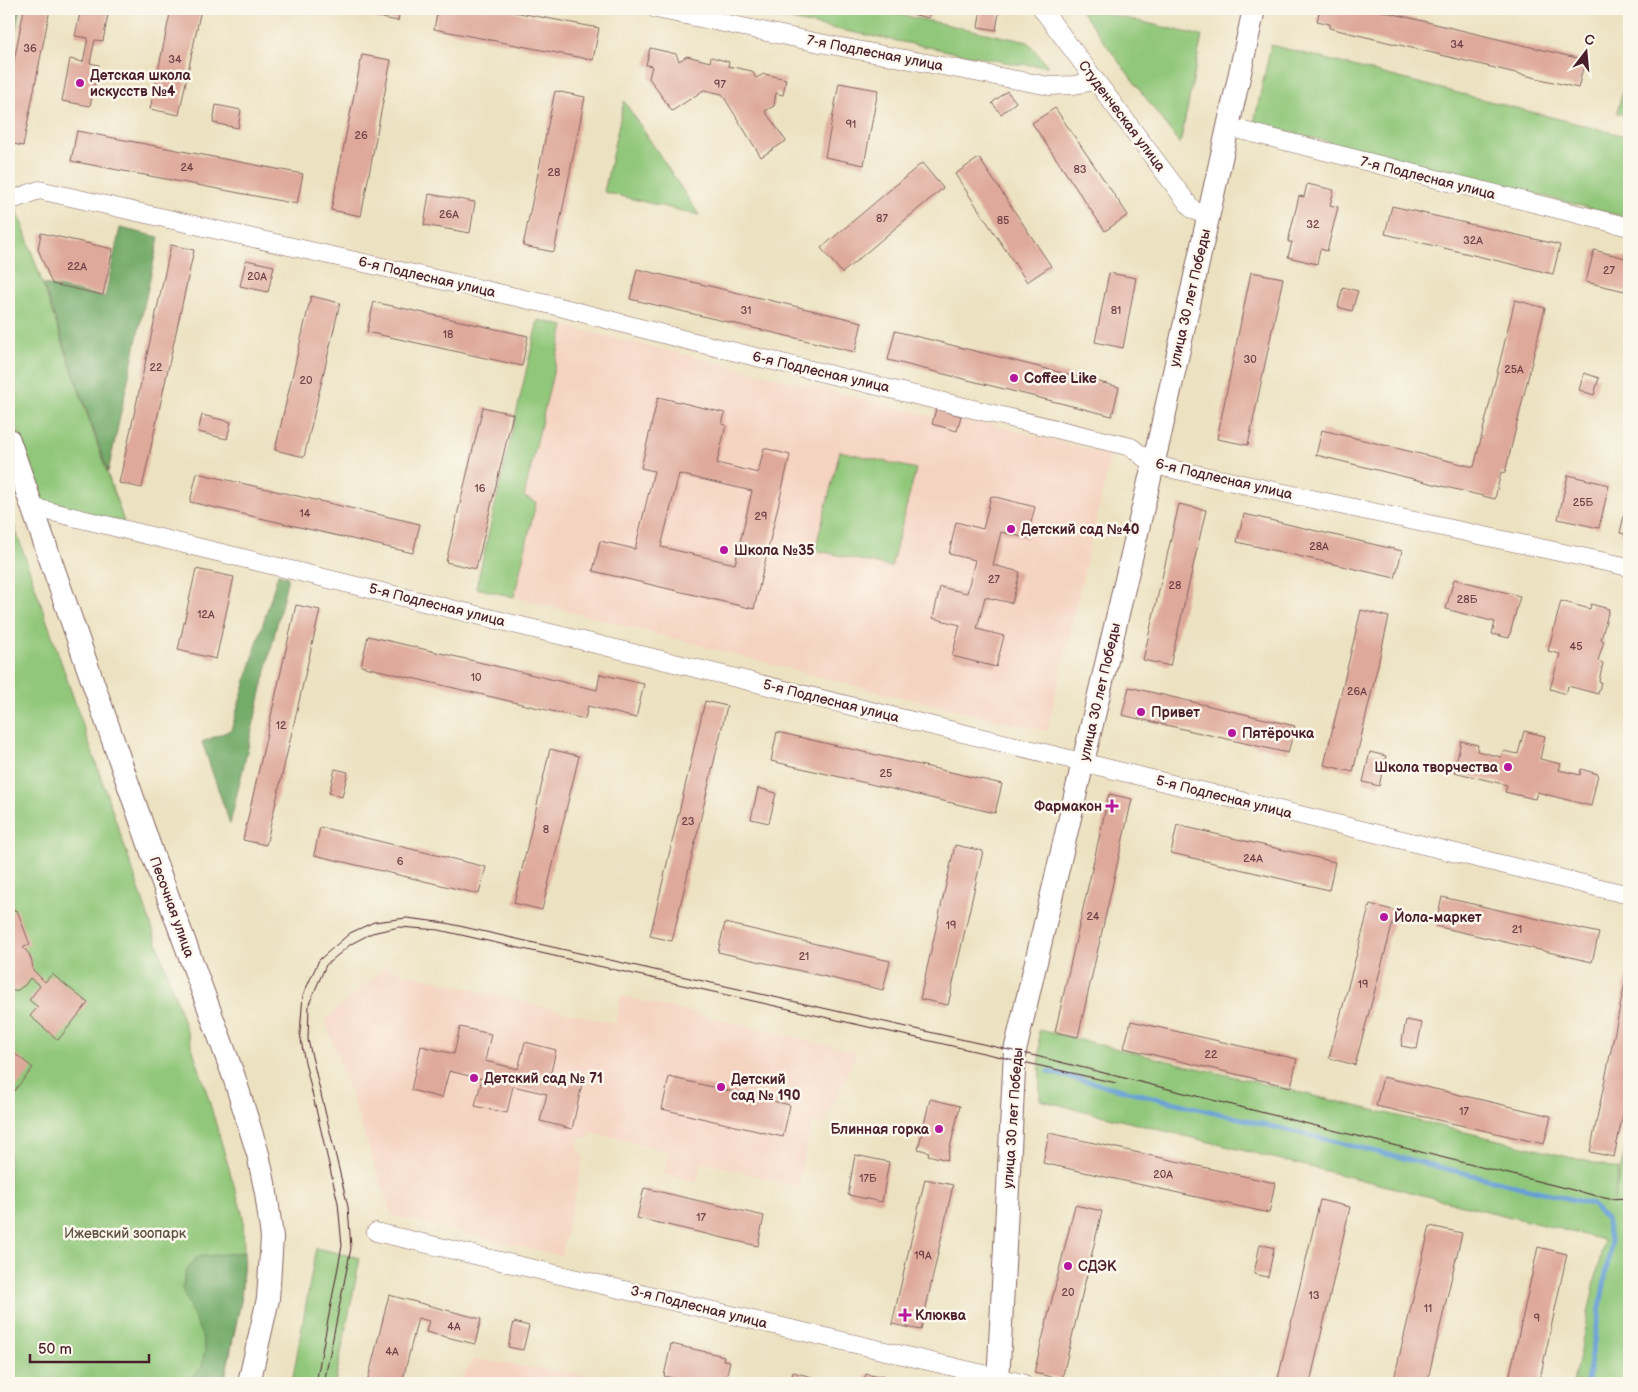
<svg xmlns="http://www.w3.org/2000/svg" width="1638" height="1392" font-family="'Balsamiq Sans',sans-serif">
	<rect width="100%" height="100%" fill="#fbf7ec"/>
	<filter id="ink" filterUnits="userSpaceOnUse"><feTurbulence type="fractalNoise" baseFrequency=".02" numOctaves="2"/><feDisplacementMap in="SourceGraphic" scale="10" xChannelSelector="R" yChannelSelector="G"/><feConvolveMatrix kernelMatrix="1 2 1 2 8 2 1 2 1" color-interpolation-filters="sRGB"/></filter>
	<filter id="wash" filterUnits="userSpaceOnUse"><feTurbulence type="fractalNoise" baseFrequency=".0096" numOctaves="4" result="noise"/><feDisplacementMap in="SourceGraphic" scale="20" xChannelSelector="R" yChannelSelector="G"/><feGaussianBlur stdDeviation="1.12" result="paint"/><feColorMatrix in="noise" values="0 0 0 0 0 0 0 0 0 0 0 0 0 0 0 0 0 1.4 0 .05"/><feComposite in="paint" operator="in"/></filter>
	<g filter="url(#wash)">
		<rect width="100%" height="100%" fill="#ece2c1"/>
		<!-- built -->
		<g fill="#f5d3c1">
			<path d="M564,326L703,359L934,417L932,424L956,431L961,417L1111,455L1047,731L879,692L514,597L536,502L524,498Z"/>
			<path d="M384,968L615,1024L621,996L857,1052L824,1125L812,1122L798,1187L702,1162L696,1182L664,1174L670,1152L591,1132L589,1139L580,1137L577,1147L584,1157L561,1256L392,1216L325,1020Z"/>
			<path d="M474,1359L616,1380L617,1383H463L464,1372Z"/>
		</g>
		<!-- green -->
		<g fill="#91c77a" stroke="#6e7352">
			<path d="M733,9H874L1028,42L1048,66L1015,64Z"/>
			<path d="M1080,9H1087L1202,36L1180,144Z"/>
			<path d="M1271,45L1629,137V218L1254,123Z"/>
			<path d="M1629,64V116L1617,113Z"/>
			<path d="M624,101L699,215L604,192Z"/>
			<path d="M16,206L124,522L43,504L9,406V209Z"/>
			<path d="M538,320L564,326L524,497L536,502L514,597L476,588Z"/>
			<path d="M840,451L916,469L891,567L815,550Z"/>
			<path d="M9,511L127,853L203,1080L243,1216L244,1252L241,1301L224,1383H9Z"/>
			<path d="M1039,1030L1619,1169L1613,1201L1629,1133V1383H1573L1604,1240L1040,1100Z"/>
			<path d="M316,1248L360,1258L335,1383H292Z"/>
		</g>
		<!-- forest -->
		<g fill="#74ac6a" stroke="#5f664a">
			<path d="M9,9H20L9,66Z"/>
			<path d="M120,228L159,237L108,472L43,284L105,297Z"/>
			<path d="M278,574L288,577L230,824L202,742L231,730Z"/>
			<path d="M244,1252L241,1301L223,1383H156L191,1379L202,1367L205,1349L203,1338L182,1289L186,1271L197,1257Z"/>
		</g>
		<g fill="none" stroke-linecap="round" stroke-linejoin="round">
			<!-- stream -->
			<path stroke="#659fd4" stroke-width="5" d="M1049,1072L1591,1204L1606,1219L1611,1244L1587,1383"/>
		</g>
		<g id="blocks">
			<!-- building -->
			<g fill="#dea89a" fill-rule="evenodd">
				<path d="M24,9H50L23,146L9,143V87Z"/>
				<path d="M81,9H109L103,41L95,40L90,63L99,65L90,106L62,101L70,59L83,62L88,38L75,36Z"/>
				<path d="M171,9H201L179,115L150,109Z"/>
				<path d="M334,9H400L398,21Z"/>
				<path d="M438,9H498L599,28L593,60L434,29Z"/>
				<path d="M912,9H931L929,18L911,14Z"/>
				<path d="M981,9L999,12L996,30L978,27Z"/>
				<path d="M1320,9H1373L1585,60L1578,88L1329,28L1330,24L1317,21Z"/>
				<path d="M650,48L676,54L679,61L687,56L710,62L711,57L729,62L728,66L752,71L756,78L764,74L786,79L783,95L776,93L774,106L765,111L786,141L761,157L722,94L704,90L672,111L649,78L652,66L646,65Z"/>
				<path d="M362,55L391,60L361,216L331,210Z"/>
				<path d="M839,83L878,90L864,165L825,157Z"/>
				<path d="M555,91L585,97L554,252L523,246Z"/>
				<path d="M1007,91L1016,102L1001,114L992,103Z"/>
				<path d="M216,105L241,110L238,128L213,123Z"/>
				<path d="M1055,108L1128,215L1105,231L1032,123Z"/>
				<path d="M77,131L303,174L297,204L71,161Z"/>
				<path d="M979,158L1051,266L1027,282L955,174Z"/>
				<path d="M922,163L943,188L842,273L821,248Z"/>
				<path d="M1307,184L1334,190L1330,205L1338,207L1327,251L1320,249L1317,264L1288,257L1292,242H1288L1299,196L1304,197Z"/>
				<path d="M429,194L475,202L470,233L424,225Z"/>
				<path d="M1392,206L1560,245L1553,274L1385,234Z"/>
				<path d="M41,233L113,249L103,295L52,284L38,249Z"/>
				<path d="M171,245L194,250L142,488L119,483Z"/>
				<path d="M1594,250L1629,259V292L1586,282Z"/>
				<path d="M246,260L274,266L268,292L240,286Z"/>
				<path d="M637,269L862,322L855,352L630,299Z"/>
				<path d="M1251,272L1283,278L1248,445L1217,439Z"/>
				<path d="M1109,273L1136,278L1123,348L1095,342Z"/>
				<path d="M1343,287L1358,291L1352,311L1338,307Z"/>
				<path d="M311,296L340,303L304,457L275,450Z"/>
				<path d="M1515,300L1545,308L1505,473L1501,472L1495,499L1316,455L1322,430L1474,467Z"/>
				<path d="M374,302L528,336L522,366L367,332Z"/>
				<path d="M895,331L1119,387L1112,416L888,360Z"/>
				<path d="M1584,373L1599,378L1594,395L1579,390Z"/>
				<path d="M658,397L725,413L722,424L726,425L717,463L758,473L764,448L790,455L754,609L593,571L600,541L635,549L654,471L641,468ZM679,474L752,491L735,564L661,547Z"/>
				<path d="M483,407L513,414L476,569L446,562Z"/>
				<path d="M936,409L961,416L957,431L932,424Z"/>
				<path d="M202,415L231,422L227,439L198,432Z"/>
				<path d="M197,473L420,524L413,553L190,502Z"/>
				<path d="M1568,475L1609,485L1599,528L1558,519Z"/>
				<path d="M991,496L1035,507L1027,538L1001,532L993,565L1020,572L1012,603L985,597L977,629L1004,636L996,667L952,656L960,625L933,618L940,587L967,593L975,560L949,554L956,522L983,529Z"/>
				<path d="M1628,498L1629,499V535L1620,533Z"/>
				<path d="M1179,504L1206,510L1170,666L1143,660Z"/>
				<path d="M1244,514L1402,551L1395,578L1237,542Z"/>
				<path d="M196,569L234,577L216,659L178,650Z"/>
				<path d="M1454,579L1520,596L1509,638L1492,634L1495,622L1446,609Z"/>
				<path d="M1561,601L1590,609L1591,604L1609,609L1601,640L1604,641L1598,661L1603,663L1599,681L1601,682L1598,694L1568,686L1566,694L1550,689L1560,654L1548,651Z"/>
				<path d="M296,605L320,610L266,845L243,840Z"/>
				<path d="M1361,610L1389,617L1353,772L1324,765Z"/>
				<path d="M368,636L597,690L600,674L644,684L636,718L588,706L585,719L361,666Z"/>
				<path d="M1129,687L1295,726L1288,753L1122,715Z"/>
				<path d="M705,701L727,706L672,941L650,936Z"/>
				<path d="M1524,731L1545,736L1540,759L1561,764L1559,770L1580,775L1581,769L1598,774L1591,806L1537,792L1535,799L1505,792L1507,785L1454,772L1461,741L1478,745L1477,751L1501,757L1503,751L1518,754Z"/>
				<path d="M777,732L1002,784L995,813L771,761Z"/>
				<path d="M550,749L579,756L542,910L514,903Z"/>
				<path d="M1370,752L1386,756L1379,786L1363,782Z"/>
				<path d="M335,769L348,772L342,797L329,793Z"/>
				<path d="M758,788L776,793L769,823L751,819Z"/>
				<path d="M1109,794L1132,799L1078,1037L1055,1032Z"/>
				<path d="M1177,825L1335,862L1329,890L1171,853Z"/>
				<path d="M320,827L486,867L479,894L314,855Z"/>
				<path d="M955,845L983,851L948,1005L920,999Z"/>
				<path d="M1442,897L1599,933L1592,962L1435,926Z"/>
				<path d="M1370,904L1396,911L1355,1065L1329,1058Z"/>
				<path d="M17,910L30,945L23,947L29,954L32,962L33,970L45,982L52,974L88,1003L58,1040L30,1016L38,1007L29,1000L40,986L30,978L25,985L18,990L9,992V912Z"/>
				<path d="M725,923L890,961L883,990L718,952Z"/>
				<path d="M1628,968L1629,1086L1614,1157L1590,1152Z"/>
				<path d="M1406,1020L1422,1023L1417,1049L1401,1046Z"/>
				<path d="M1131,1021L1297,1059L1291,1087L1124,1048Z"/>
				<path d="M460,1027L491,1034L485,1061L518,1069L525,1042L556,1050L550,1077L582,1084L572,1129L540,1121L547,1094L513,1086L507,1113L475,1106L482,1079L449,1071L442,1098L411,1090L421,1046L454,1054Z"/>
				<path d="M13,1052L33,1068L14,1091L9,1087V1057Z"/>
				<path d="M669,1077L790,1105L783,1137L662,1109Z"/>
				<path d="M1383,1077L1551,1116L1544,1144L1376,1106Z"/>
				<path d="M930,1099L960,1106L947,1160L928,1155L929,1152L918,1149Z"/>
				<path d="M1049,1133L1275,1183L1269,1213L1043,1163Z"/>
				<path d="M855,1155L889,1162L882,1202L848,1195Z"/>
				<path d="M925,1179L953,1185L921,1330L892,1324Z"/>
				<path d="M644,1188L764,1216L758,1246L637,1218Z"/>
				<path d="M1320,1200L1350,1207L1310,1383H1277Z"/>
				<path d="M1075,1205L1102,1211L1062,1379L1034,1373Z"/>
				<path d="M1430,1226L1462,1233L1427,1383H1393Z"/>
				<path d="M1260,1244L1274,1248L1268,1277L1254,1274Z"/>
				<path d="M1538,1247L1567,1254L1539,1383H1508Z"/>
				<path d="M389,1295L481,1319L475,1344L426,1332L429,1321L418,1318L402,1383H367Z"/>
				<path d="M514,1322L529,1326L523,1350L508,1347Z"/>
				<path d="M671,1344L724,1356L723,1360L730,1361L725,1383H695L664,1376Z"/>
				<path d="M793,1372L835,1383H790Z"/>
				<path d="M866,1374L879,1377L880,1375L913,1383H864Z"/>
			</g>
		</g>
	</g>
	<g filter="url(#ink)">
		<use href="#blocks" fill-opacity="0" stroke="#836360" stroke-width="1"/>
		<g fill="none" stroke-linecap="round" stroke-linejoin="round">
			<!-- minor casing -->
			<g stroke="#836360" stroke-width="19">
				<g id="minor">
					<path d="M656,9L820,43L1049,86L1074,85L1095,81"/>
					<path d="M1042,9L1192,209L1208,217"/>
					<path d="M1228,127L1629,227"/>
					<path d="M9,201L39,190L556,306L682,339L1131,447L1152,464L1172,469L1629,567"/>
					<path d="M32,507L1629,895"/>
					<path d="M376,1232L1022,1383"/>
				</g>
			</g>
			<!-- major casing -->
			<g stroke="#836360" stroke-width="24">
				<g id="major">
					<path d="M9,440L152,853L234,1077L258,1154L266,1193L272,1237L268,1299L249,1383"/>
					<path d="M998,1383L1015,1051L1161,431L1254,9"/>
				</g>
			</g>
			<!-- minor -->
			<use href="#minor" stroke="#fff" stroke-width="18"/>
			<!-- major -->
			<use href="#major" stroke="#fff" stroke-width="22"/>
			<!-- tram -->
			<g stroke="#4a1f2b" stroke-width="1">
				<path d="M316,1383L342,1246L338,1203L304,1058L300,1033L303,995L319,960L350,933L374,922L407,918L446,923L1040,1057L1609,1199L1629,1198"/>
				<path d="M324,1383L351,1248L348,1207L308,1040L309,1004L326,965L351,944L372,933L399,927L439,930L1116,1083"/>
			</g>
		</g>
	</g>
	<!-- markers -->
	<g fill="#b5179e" stroke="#fbf7ec" stroke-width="2">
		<circle cx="80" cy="83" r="5"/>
		<circle cx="1014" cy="378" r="5"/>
		<circle cx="1011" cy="529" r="5"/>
		<circle cx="724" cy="550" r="5"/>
		<circle cx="1141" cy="712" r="5"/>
		<circle cx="1232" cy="733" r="5"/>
		<circle cx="1508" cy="767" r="5"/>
		<path d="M1109.5 798.5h5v5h5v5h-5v5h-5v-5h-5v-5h5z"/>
		<circle cx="1384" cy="917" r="5"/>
		<circle cx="474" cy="1078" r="5"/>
		<circle cx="721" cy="1087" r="5"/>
		<circle cx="939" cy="1129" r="5"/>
		<circle cx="1068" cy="1266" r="5"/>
		<path d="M902.5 1307.5h5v5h5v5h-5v5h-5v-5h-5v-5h5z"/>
	</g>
	<g text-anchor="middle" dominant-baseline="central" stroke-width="5" stroke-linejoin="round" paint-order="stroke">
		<!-- number labels -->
		<g font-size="11" fill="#6f4147">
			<text x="1457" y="44">34</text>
			<text x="30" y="48">36</text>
			<text x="175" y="59">34</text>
			<text x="720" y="84">97</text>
			<text x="851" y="124">91</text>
			<text x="361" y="135">26</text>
			<text x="187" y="167">24</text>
			<text x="1080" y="169">83</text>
			<text x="554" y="172">28</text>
			<text x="449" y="214">26А</text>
			<text x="882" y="218">87</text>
			<text x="1003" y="220">85</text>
			<text x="1313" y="224">32</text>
			<text x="1473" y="240">32А</text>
			<text x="77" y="266">22А</text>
			<text x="1609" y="270">27</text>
			<text x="257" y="276">20А</text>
			<text x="746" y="310">31</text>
			<text x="1116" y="310">81</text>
			<text x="448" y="334">18</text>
			<text x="1250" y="359">30</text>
			<text x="156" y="367">22</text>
			<text x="1514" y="369">25А</text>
			<text x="306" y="380">20</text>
			<text x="480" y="488">16</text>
			<text x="1583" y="502">25Б</text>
			<text x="305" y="513">14</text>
			<text x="761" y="516">29</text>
			<text x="1319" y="546">28А</text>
			<text x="994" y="579">27</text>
			<text x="1175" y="585">28</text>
			<text x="1467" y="599">28Б</text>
			<text x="206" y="614">12А</text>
			<text x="1576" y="646">45</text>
			<text x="476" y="677">10</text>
			<text x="1357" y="691">26А</text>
			<text x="281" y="725">12</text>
			<text x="886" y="773">25</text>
			<text x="688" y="821">23</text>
			<text x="546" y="829">8</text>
			<text x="1253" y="858">24А</text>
			<text x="400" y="861">6</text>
			<text x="1093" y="916">24</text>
			<text x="951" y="925">19</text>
			<text x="1517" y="929">21</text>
			<text x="804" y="956">21</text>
			<text x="1363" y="984">19</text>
			<text x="1211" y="1054">22</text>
			<text x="1464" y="1111">17</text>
			<text x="1163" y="1174">20А</text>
			<text x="868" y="1178">17Б</text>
			<text x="701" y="1217">17</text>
			<text x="923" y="1255">19А</text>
			<text x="1068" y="1292">20</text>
			<text x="1314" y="1295">13</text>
			<text x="1428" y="1308">11</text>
			<text x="1537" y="1318">9</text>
			<text x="454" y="1326">4А</text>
			<text x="392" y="1351">4А</text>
		</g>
		<!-- street labels -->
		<g font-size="14" fill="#4a1f2b" stroke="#fbf7ec">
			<text transform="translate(875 53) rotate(11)">7-я Подлесная улица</text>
			<text transform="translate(1122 116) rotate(53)">Студенческая улица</text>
			<text transform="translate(1428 178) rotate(14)">7-я Подлесная улица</text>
			<text transform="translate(427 277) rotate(13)">6-я Подлесная улица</text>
			<text transform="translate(1190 298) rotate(-77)">улица 30 лет Победы</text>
			<text transform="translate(821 372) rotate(13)">6-я Подлесная улица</text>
			<text transform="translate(1224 479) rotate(13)">6-я Подлесная улица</text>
			<text transform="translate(437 605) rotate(14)">5-я Подлесная улица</text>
			<text transform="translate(1100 692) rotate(-77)">улица 30 лет Победы</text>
			<text transform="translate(831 701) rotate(14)">5-я Подлесная улица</text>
			<text transform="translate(1224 797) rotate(14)">5-я Подлесная улица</text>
			<text transform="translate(172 907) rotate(70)">Песочная улица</text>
			<text transform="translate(1013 1118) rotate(-86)">улица 30 лет Победы</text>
			<text transform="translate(699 1307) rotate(14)">3-я Подлесная улица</text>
		</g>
		<!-- poi labels -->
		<g font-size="14" font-weight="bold" fill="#4a1f2b" stroke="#fbf7ec" text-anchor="start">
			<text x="90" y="75">Детская школа<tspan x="90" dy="16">искусств №4</tspan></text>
			<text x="1024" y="378">Coffee Like</text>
			<text x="1021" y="529">Детский сад №40</text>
			<text x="734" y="550">Школа №35</text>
			<text x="1151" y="712">Привет</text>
			<text x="1242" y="733">Пятёрочка</text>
			<text x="1498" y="767" text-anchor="end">Школа творчества</text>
			<text x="1102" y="806" text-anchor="end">Фармакон</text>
			<text x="1394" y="917">Йола-маркет</text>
			<text x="484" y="1078">Детский сад № 71</text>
			<text x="731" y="1079">Детский<tspan x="731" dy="16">сад № 190</tspan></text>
			<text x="929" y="1129" text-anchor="end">Блинная горка</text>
			<text x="1078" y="1266">СДЭК</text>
			<text x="915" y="1315">Клюква</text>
		</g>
		<!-- park labels -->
		<g font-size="14" fill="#5f5143" stroke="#fbf7ec">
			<text x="125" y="1233">Ижевский зоопарк</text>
		</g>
	</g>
	<!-- margin -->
	<rect width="1638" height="1392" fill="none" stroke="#fbf7ec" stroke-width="30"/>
	<!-- north arrow -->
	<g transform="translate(1586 52) rotate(16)" stroke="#fbf7ec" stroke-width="4" paint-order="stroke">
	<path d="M0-4L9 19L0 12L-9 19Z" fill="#4a1f2b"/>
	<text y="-8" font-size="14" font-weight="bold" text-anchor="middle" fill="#4a1f2b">С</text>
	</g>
	<!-- scale -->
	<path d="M30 1354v8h119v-8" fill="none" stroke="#4a1f2b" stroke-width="2.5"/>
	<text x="38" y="1354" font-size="15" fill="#4a1f2b" stroke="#fbf7ec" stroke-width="4" paint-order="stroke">50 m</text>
</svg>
